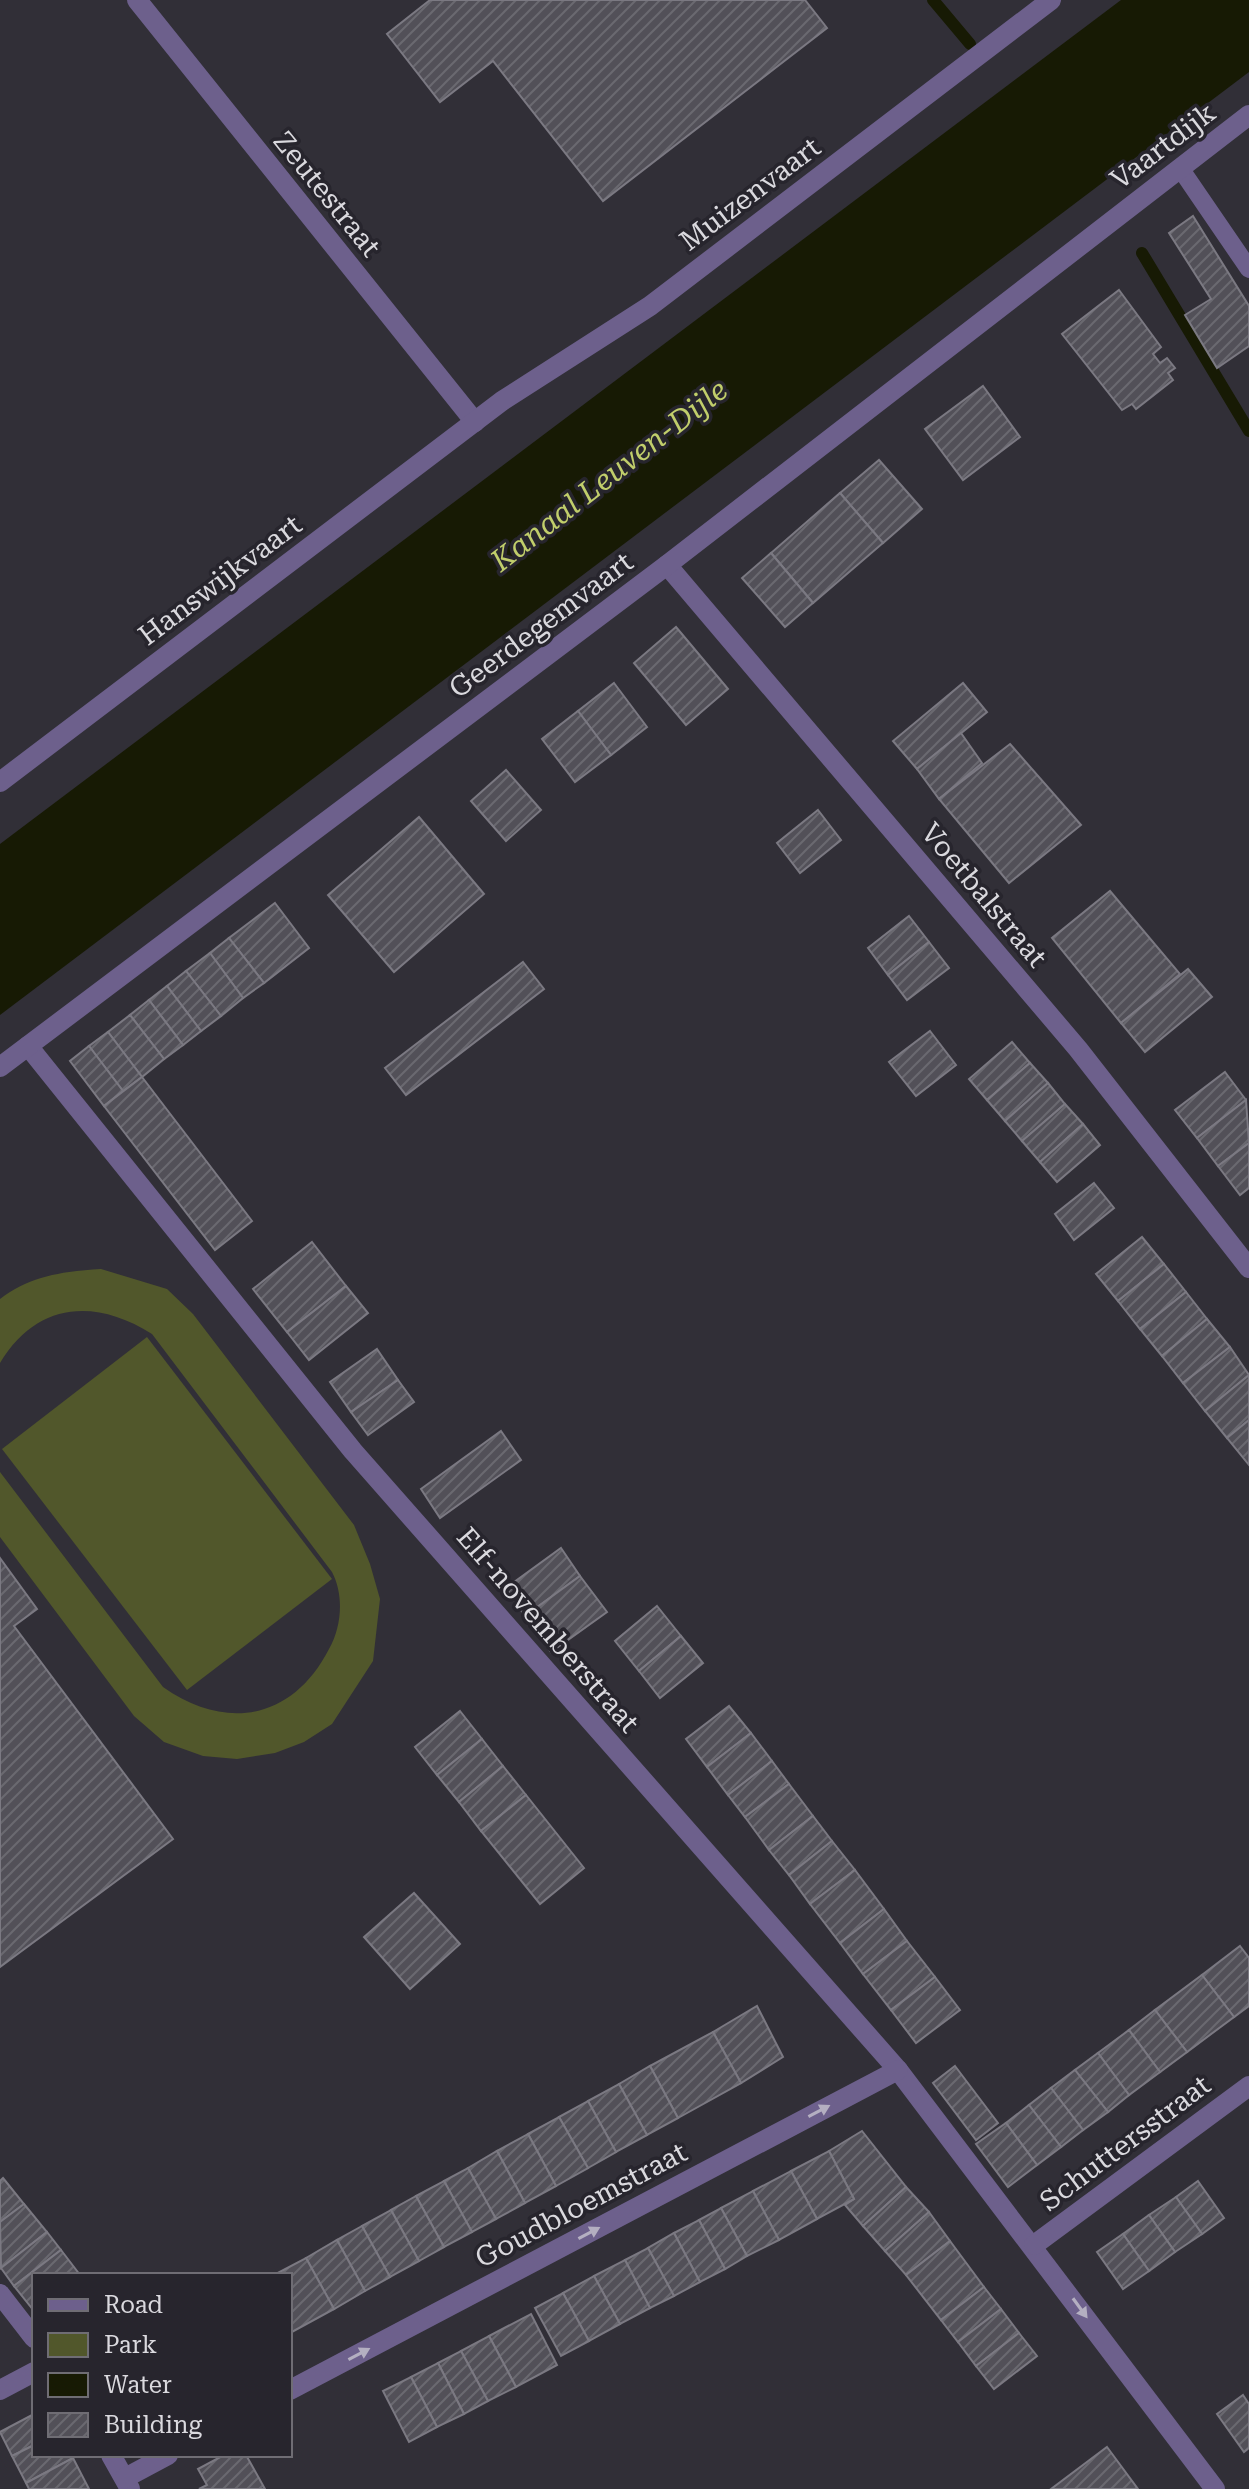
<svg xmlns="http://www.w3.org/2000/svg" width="1249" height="2489" font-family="'Roboto Serif',serif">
	<defs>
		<pattern id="building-hatch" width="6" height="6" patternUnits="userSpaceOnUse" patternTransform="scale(2)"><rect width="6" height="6" fill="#525058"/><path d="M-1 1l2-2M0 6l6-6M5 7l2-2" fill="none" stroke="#6a6970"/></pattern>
	</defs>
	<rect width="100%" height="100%" fill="#312f37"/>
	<!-- green -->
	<g fill="#51572b">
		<path d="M101,1269L167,1289L193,1314L354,1525L370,1564L380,1599L373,1661L332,1724L304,1742L275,1753L237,1759L203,1756L164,1742L134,1716L0,1537V1472L163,1687C227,1732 293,1719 329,1649C342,1626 344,1595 332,1572L152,1334C95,1298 37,1302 0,1363V1299C29,1276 65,1271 101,1269Z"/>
		<path d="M147,1337L332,1579L187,1690L2,1449Z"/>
	</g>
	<!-- water -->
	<path fill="#171a04" d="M1121,0H1249V72L0,1015V844Z"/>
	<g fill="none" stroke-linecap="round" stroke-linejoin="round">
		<!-- stream -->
		<g stroke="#171a04" stroke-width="12">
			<path d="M933,0L970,44"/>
			<path d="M1142,253L1249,431"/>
		</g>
	</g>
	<!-- building -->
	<g fill="url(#building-hatch)" stroke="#7b7982" stroke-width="2">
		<path d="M430,0H805L827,28L603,201L493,61L440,102L387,34Z"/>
		<path d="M1193,216L1249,306V346L1217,368L1185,315L1211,299L1169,233Z"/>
		<path d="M1119,290L1161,347L1153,354L1160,363L1167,358L1175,368L1168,373L1173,380L1136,409L1132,404L1122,410L1062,334Z"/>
		<path d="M983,386L1020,437L963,480L925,429Z"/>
		<path d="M879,460L922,509L883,543L840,493Z"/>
		<path d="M840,493L883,543L813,603L771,553Z"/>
		<path d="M771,553L813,603L785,627L742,578Z"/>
		<path d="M676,627L728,689L686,725L634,663Z"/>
		<path d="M614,683L647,727L611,755L578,711Z"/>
		<path d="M963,683L987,712L917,769L893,741Z"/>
		<path d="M578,711L611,755L575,782L542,739Z"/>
		<path d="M961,733L982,763L939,799L917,769Z"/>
		<path d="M1010,744L1081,825L1009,883L939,799Z"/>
		<path d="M506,770L541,810L506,841L471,801Z"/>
		<path d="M818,810L841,840L800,873L777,843Z"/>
		<path d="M419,817L484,894L394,972L328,895Z"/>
		<path d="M1110,891L1180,974L1121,1023L1052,938Z"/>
		<path d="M275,903L309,948L264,983L229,938Z"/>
		<path d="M909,916L929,942L888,975L868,948Z"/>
		<path d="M229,938L264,983L243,998L210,953Z"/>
		<path d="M929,942L949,968L907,1000L888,975Z"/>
		<path d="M210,953L243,998L221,1016L186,971Z"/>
		<path d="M523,962L544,989L406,1095L385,1068Z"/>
		<path d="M1188,969L1212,997L1145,1052L1121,1023Z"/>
		<path d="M186,971L221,1016L201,1031L167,986Z"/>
		<path d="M167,986L201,1031L183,1045L149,1000Z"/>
		<path d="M149,1000L183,1045L164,1059L130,1015Z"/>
		<path d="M130,1015L164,1059L142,1077L108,1032Z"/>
		<path d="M930,1031L956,1065L916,1096L889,1062Z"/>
		<path d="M108,1032L142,1077L123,1091L89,1046Z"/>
		<path d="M1012,1042L1030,1063L987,1100L969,1079Z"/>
		<path d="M89,1046L123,1091L104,1106L70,1061Z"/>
		<path d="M1030,1063L1048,1083L1005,1121L987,1100Z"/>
		<path d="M1225,1072L1246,1100L1197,1138L1175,1110Z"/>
		<path d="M142,1077L252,1221L215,1250L104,1106Z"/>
		<path d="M1048,1083L1065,1104L1022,1141L1005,1121Z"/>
		<path d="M1246,1100L1249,1143L1218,1166L1197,1138Z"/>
		<path d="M1065,1104L1083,1124L1040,1162L1022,1141Z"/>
		<path d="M1083,1124L1100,1145L1057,1182L1040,1162Z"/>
		<path d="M1249,1143V1188L1240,1195L1218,1166Z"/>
		<path d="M1094,1183L1114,1208L1074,1240L1055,1214Z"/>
		<path d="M1142,1237L1164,1264L1118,1301L1096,1274Z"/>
		<path d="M312,1242L346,1286L287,1332L253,1289Z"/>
		<path d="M1164,1264L1186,1292L1140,1329L1118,1301Z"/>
		<path d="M346,1286L368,1313L309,1360L287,1332Z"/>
		<path d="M1186,1292L1207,1319L1162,1356L1140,1329Z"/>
		<path d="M1207,1319L1230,1347L1183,1383L1162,1356Z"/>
		<path d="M1230,1347L1249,1375L1205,1411L1183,1383Z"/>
		<path d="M377,1349L398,1380L351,1412L330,1382Z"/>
		<path d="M1249,1375V1420L1227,1438L1205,1411Z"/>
		<path d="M398,1380L414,1402L368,1435L351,1412Z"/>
		<path d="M1249,1420V1465L1227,1438Z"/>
		<path d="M501,1431L521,1460L440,1518L421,1489Z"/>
		<path d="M561,1548L580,1576L525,1616L506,1588Z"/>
		<path d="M0,1558L37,1609L14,1626L173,1839L0,1967Z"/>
		<path d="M580,1576L607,1612L551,1652L525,1616Z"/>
		<path d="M657,1606L681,1636L639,1671L615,1641Z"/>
		<path d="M681,1636L703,1663L660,1698L639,1671Z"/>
		<path d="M729,1706L751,1733L707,1767L686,1739Z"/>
		<path d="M460,1711L482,1739L437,1775L415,1747Z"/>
		<path d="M751,1733L772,1761L728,1795L707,1767Z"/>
		<path d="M482,1739L503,1766L459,1802L437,1775Z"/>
		<path d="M772,1761L789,1784L745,1817L728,1795Z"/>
		<path d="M503,1766L526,1795L481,1831L459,1802Z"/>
		<path d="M789,1784L813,1816L769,1850L745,1817Z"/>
		<path d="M526,1795L584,1868L540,1904L481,1831Z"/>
		<path d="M813,1816L832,1841L789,1875L769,1850Z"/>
		<path d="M832,1841L855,1870L810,1904L789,1875Z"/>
		<path d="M855,1870L884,1909L840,1943L810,1904Z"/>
		<path d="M414,1893L460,1944L410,1989L364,1937Z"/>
		<path d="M884,1909L907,1941L863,1974L840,1943Z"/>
		<path d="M907,1941L935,1977L891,2010L863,1974Z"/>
		<path d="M1240,1946L1249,1958V2006L1234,2017L1202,1975Z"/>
		<path d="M1202,1975L1234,2017L1187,2052L1155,2010Z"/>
		<path d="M935,1977L960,2010L916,2043L891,2010Z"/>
		<path d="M757,2006L783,2057L741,2083L713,2032Z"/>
		<path d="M1155,2010L1187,2052L1160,2072L1129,2030Z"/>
		<path d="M1129,2030L1160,2072L1129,2095L1098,2053Z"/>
		<path d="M713,2032L741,2083L678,2118L650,2066Z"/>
		<path d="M1098,2053L1129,2095L1108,2112L1075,2070Z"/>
		<path d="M650,2066L678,2118L647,2135L619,2084Z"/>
		<path d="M955,2066L998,2123L976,2140L933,2083Z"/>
		<path d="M1075,2070L1108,2112L1083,2130L1051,2088Z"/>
		<path d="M619,2084L647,2135L616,2152L588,2101Z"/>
		<path d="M1051,2088L1083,2130L1061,2147L1029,2105Z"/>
		<path d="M588,2101L616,2152L588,2168L559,2117Z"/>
		<path d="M1029,2105L1061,2147L1037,2165L1006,2123Z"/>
		<path d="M559,2117L588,2168L556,2186L528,2134Z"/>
		<path d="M1006,2123L1037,2165L1008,2187L976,2144Z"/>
		<path d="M862,2131L906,2187L863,2226L845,2205L854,2199L829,2151Z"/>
		<path d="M528,2134L556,2186L525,2203L497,2151Z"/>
		<path d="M497,2151L525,2203L496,2219L468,2168Z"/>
		<path d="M829,2151L854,2199L817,2219L791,2171Z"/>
		<path d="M468,2168L496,2219L472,2232L444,2181Z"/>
		<path d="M791,2171L817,2219L779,2240L753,2191Z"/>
		<path d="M3,2178L24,2204L0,2222V2181Z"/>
		<path d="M444,2181L472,2232L444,2247L416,2196Z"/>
		<path d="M1198,2181L1224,2218L1202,2234L1176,2197Z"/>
		<path d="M906,2187L929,2212L885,2251L863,2226Z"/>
		<path d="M753,2191L779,2240L747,2256L721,2208Z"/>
		<path d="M416,2196L444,2247L419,2261L391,2210Z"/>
		<path d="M1176,2197L1202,2234L1175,2252L1149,2215Z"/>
		<path d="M24,2204L47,2232L1,2268L0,2222Z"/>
		<path d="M721,2208L747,2256L725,2269L699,2220Z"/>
		<path d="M391,2210L419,2261L390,2277L362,2226Z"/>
		<path d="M929,2212L950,2241L906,2275L885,2251Z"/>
		<path d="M1149,2215L1175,2252L1149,2271L1123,2234Z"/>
		<path d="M699,2220L725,2269L700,2282L674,2233Z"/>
		<path d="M362,2226L390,2277L365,2291L337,2240Z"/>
		<path d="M47,2232L61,2250L14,2286L1,2268Z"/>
		<path d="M674,2233L700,2282L674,2296L648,2248Z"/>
		<path d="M1123,2234L1149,2271L1123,2289L1097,2252Z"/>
		<path d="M337,2240L365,2291L334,2309L306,2258Z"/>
		<path d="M950,2241L984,2287L941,2320L906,2275Z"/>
		<path d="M648,2248L674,2296L650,2308L625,2260Z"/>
		<path d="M61,2250L80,2275H34V2311L14,2286Z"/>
		<path d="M306,2258L334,2309L290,2333V2275H274Z"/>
		<path d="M625,2260L650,2308L620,2324L594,2276Z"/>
		<path d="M594,2276L620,2324L589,2341L563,2293Z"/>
		<path d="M984,2287L1001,2309L958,2342L941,2320Z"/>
		<path d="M563,2293L589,2341L561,2356L535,2308Z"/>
		<path d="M1001,2309L1019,2333L976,2366L958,2342Z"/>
		<path d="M531,2314L557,2365L516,2387L489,2336Z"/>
		<path d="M1019,2333L1037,2356L994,2389L976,2366Z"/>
		<path d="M489,2336L516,2387L488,2401L461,2351Z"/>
		<path d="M461,2351L488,2401L464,2414L438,2363Z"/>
		<path d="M438,2363L464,2414L437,2427L411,2377Z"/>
		<path d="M411,2377L437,2427L409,2442L383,2391Z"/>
		<path d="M1243,2395L1249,2404V2448L1244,2452L1217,2414Z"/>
		<path d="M34,2414V2445L12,2456L0,2432Z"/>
		<path d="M34,2445V2455H71L73,2458L26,2483L12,2456Z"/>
		<path d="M1107,2447L1138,2489H1051Z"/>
		<path d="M224,2455H246L265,2489H199L207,2485L198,2469Z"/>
		<path d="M73,2458L89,2489H29L26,2483Z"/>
	</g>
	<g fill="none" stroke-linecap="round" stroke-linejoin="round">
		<!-- service -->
		<path stroke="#6d608c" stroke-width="18" d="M1180,168L1249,269"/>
		<!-- minor -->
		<g stroke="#6d608c" stroke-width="20">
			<path d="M137,0L475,422"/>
			<path d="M667,565L1078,1049L1249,1268"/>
			<path d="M0,782L502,401L650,306L1051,0"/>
			<path d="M28,1046L353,1451L898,2070L1215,2489"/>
			<path d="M0,1067L667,565L1249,115"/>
			<path d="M1034,2245L1249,2086"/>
			<path d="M0,2294L34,2338"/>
			<path d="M0,2390L34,2372"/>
			<path d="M290,2390L898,2070"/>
			<path d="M111,2455L130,2489"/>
			<path d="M125,2478L168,2455"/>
		</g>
	</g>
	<!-- one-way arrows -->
	<defs><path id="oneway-solid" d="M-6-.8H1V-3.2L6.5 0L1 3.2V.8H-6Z" transform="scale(2)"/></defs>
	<g fill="#b4afc1">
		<use href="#oneway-solid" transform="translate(819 2111) rotate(-28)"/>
		<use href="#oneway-solid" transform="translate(589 2233) rotate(-28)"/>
		<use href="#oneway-solid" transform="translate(1080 2308) rotate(54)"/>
		<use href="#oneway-solid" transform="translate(359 2354) rotate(-28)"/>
	</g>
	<g text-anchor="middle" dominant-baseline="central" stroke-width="7" stroke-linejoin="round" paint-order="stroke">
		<!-- street labels -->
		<g font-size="28" fill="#dad9de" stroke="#27252d">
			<text transform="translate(1163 146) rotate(-37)">Vaartdijk</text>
			<text transform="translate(327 194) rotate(51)">Zeutestraat</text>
			<text transform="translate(750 194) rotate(-37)">Muizenvaart</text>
			<text transform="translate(220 580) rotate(-37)">Hanswijkvaart</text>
			<text transform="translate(541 625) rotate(-37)">Geerdegemvaart</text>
			<text transform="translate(984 895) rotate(50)">Voetbalstraat</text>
			<text transform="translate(548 1630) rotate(49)">Elf-novemberstraat</text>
			<text transform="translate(1125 2143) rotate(-37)">Schuttersstraat</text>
			<text transform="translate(581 2205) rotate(-28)">Goudbloemstraat</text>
		</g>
		<!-- water labels -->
		<g font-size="30" font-style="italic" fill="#c1ce6b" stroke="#27252d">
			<text transform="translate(609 475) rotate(-38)">Kanaal Leuven-Dijle</text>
		</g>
	</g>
	<!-- legend -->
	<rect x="32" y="2273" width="260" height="184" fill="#27252d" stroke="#6f6d74" stroke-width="2"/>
	<rect x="48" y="2299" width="40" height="12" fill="#6d608c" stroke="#6f6d74" stroke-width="2"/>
	<text x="104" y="2313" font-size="24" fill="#dad9de">Road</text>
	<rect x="48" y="2333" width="40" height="24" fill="#51572b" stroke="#6f6d74" stroke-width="2"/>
	<text x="104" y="2353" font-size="24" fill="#dad9de">Park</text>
	<rect x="48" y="2373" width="40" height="24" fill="#171a04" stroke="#6f6d74" stroke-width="2"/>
	<text x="104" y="2393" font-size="24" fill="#dad9de">Water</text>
	<rect x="48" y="2413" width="40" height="24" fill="url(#building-hatch)" stroke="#6f6d74" stroke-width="2"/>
	<text x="104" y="2433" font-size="24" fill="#dad9de">Building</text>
</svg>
